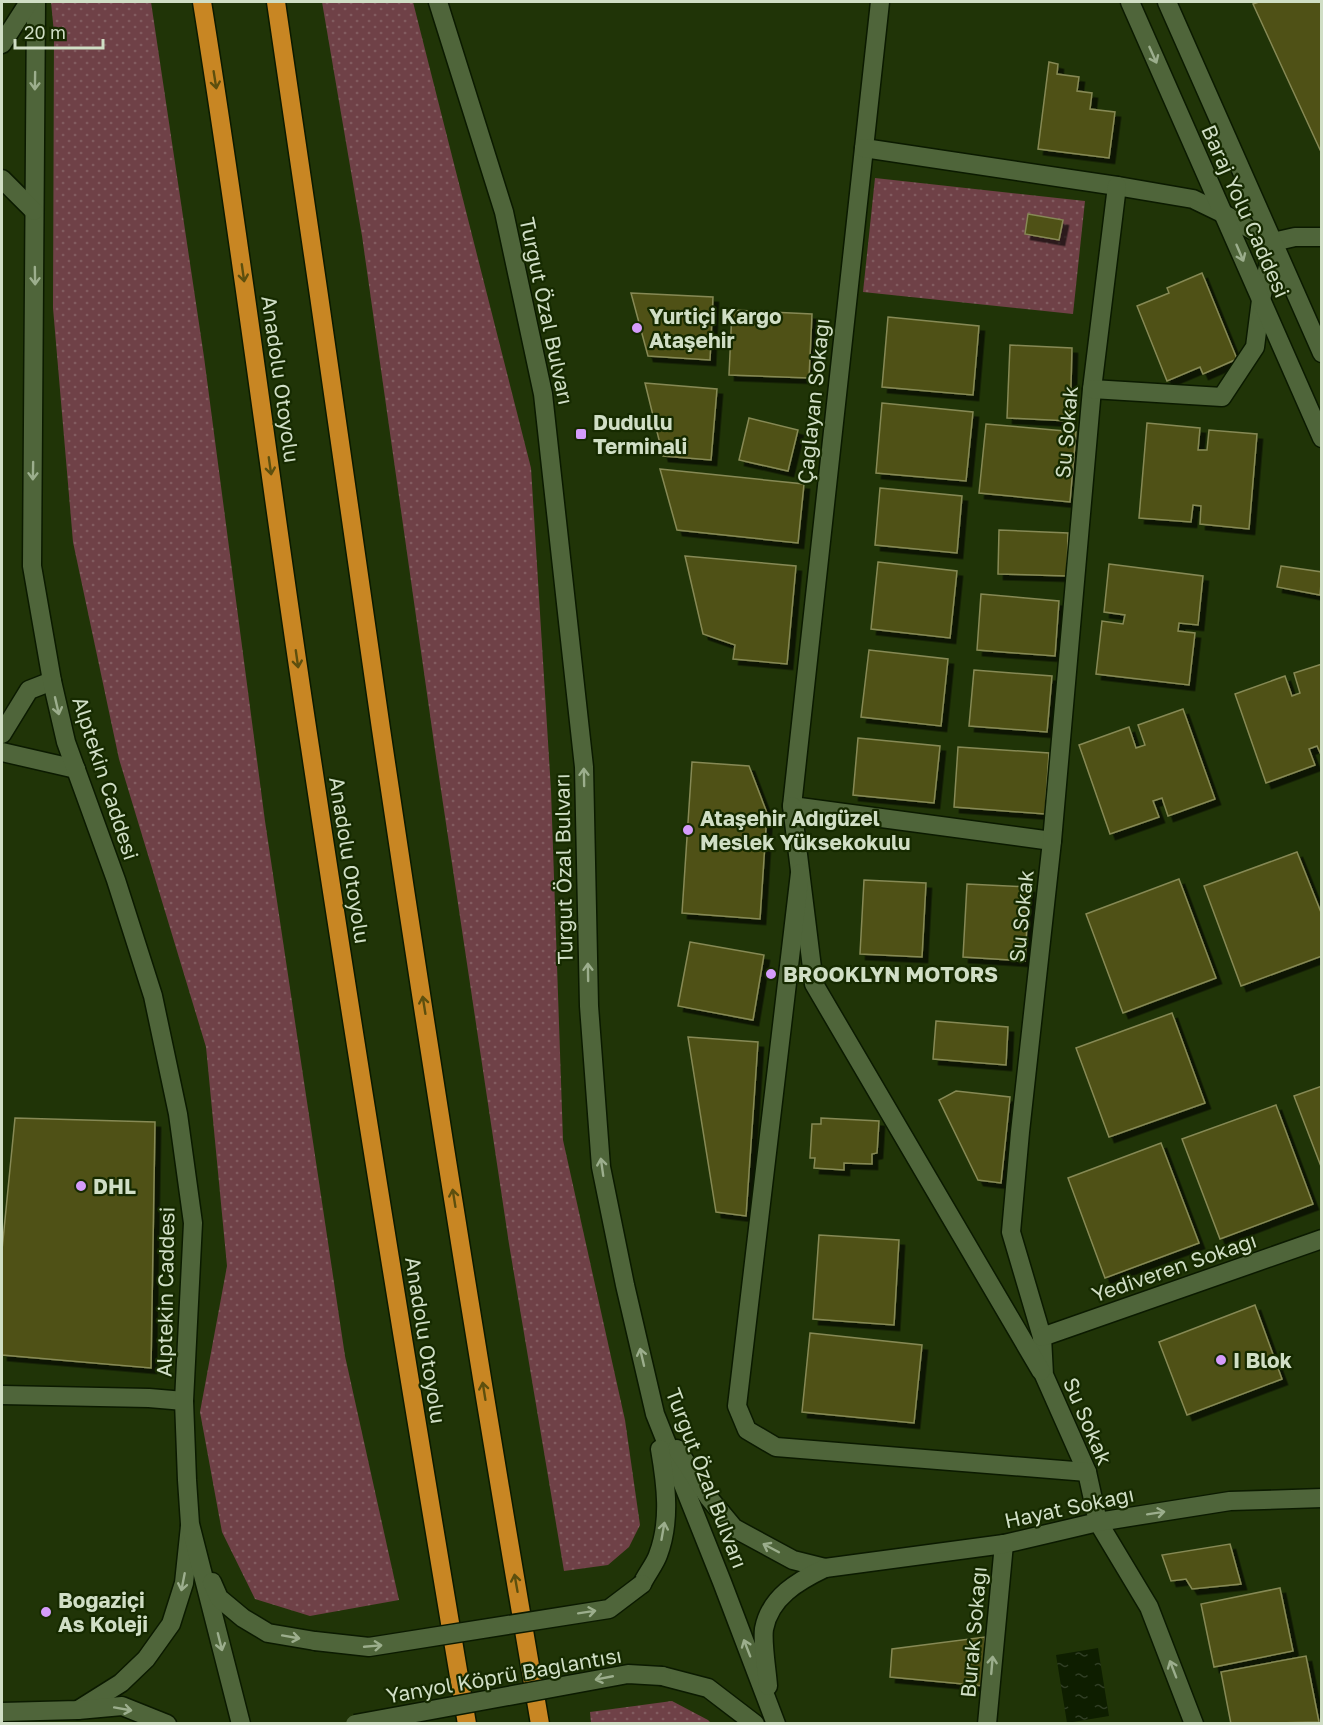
<svg xmlns="http://www.w3.org/2000/svg" width="1323" height="1725" font-family="'Golos Text',sans-serif">
	<defs>
		<pattern id="grass-dots" width="8" height="8" patternUnits="userSpaceOnUse" patternTransform="scale(1.5)"><rect width="8" height="8" fill="#6f4147"/><path d="M2 2h.1M6 6h.1" fill="none" stroke="#825c60" stroke-width="1.8" stroke-linecap="round"/></pattern>
		<pattern id="water-ripples" width="26" height="14" patternUnits="userSpaceOnUse" patternTransform="scale(1.5)"><rect width="26" height="14" fill="#0e1e00"/><path d="M2 4q2-2 4 0t4 0M15 11q2-2 4 0t4 0" fill="none" stroke="#303e24"/></pattern>
		<filter id="shadow"><feDropShadow dx="5.5" dy="5.5" stdDeviation="0" flood-color="#0009"/></filter>
	</defs>
	<rect width="100%" height="100%" fill="#203407"/>
	<!-- grass -->
	<g fill="url(#grass-dots)">
		<path d="M51,2H151L204,357L265,821L345,1356L399,1600L310,1616L255,1599L222,1532L200,1412L227,1266L206,1047L119,759L73,542L53,308L54,33Z"/>
		<path d="M322,2H413L531,468L551,790L563,1140L625,1420L640,1525L629,1547L608,1565L564,1571L509,1244L435,750L362,236Z"/>
		<path d="M875,178L1085,201L1073,314L863,292Z"/>
		<path d="M672,1701L708,1720L711,1723H591L590,1712Z"/>
	</g>
	<!-- water -->
	<path fill="url(#water-ripples)" d="M1098,1648L1109,1716L1067,1723L1056,1655Z"/>
	<!-- building -->
	<g fill="#4f5114" stroke="#868955" stroke-width="1.5" filter="url(#shadow)">
		<path d="M1259,2H1322V154L1253,4Z"/>
		<path d="M1049,62L1058,64L1057,74L1079,77L1077,91L1092,93L1090,109L1115,112L1109,158L1038,149Z"/>
		<path d="M1028,214L1063,220L1059,240L1025,234Z"/>
		<path d="M1202,273L1237,359L1203,374L1200,367L1167,381L1137,306L1169,293L1167,288Z"/>
		<path d="M631,293L713,297L710,360L648,356Z"/>
		<path d="M732,310L812,314L809,378L729,375Z"/>
		<path d="M888,317L979,326L973,395L882,387Z"/>
		<path d="M1010,345L1072,348L1070,421L1007,418Z"/>
		<path d="M645,383L717,389L711,460L663,456Z"/>
		<path d="M882,403L973,412L966,481L876,473Z"/>
		<path d="M749,418L798,430L788,471L739,460Z"/>
		<path d="M1147,423L1200,428L1198,450H1207L1209,430L1257,434L1249,529L1200,524L1201,506L1193,505L1191,522L1139,518Z"/>
		<path d="M986,424L1076,432L1070,502L979,493Z"/>
		<path d="M660,469L804,484L798,543L677,530Z"/>
		<path d="M880,488L962,496L957,553L875,545Z"/>
		<path d="M999,530L1068,533L1067,576L998,574Z"/>
		<path d="M685,556L796,566L787,664L733,659L735,645L703,634Z"/>
		<path d="M878,562L957,571L950,638L871,629Z"/>
		<path d="M1109,564L1203,576L1198,625L1179,623L1178,631L1195,633L1189,685L1096,674L1102,621L1123,624L1125,615L1104,612Z"/>
		<path d="M1281,566L1322,572L1320,595L1277,587Z"/>
		<path d="M981,594L1059,601L1055,656L977,650Z"/>
		<path d="M869,650L948,659L941,726L861,717Z"/>
		<path d="M1322,664V757L1317,746L1309,749L1315,765L1266,783L1235,694L1285,676L1292,696L1300,693L1294,673Z"/>
		<path d="M974,670L1052,676L1047,732L969,726Z"/>
		<path d="M1183,709L1215,799L1168,816L1162,798L1153,801L1159,817L1110,834L1079,745L1129,727L1136,748L1145,745L1138,725Z"/>
		<path d="M858,738L940,746L934,803L853,795Z"/>
		<path d="M958,747L1049,753L1045,814L954,807Z"/>
		<path d="M692,762L749,766L767,813L760,919L682,913Z"/>
		<path d="M1297,852L1322,915V956L1241,986L1204,886Z"/>
		<path d="M1179,879L1216,978L1123,1013L1086,914Z"/>
		<path d="M864,880L926,883L922,957L860,954Z"/>
		<path d="M967,884L1029,887L1025,961L963,957Z"/>
		<path d="M690,942L764,955L753,1020L678,1006Z"/>
		<path d="M1172,1013L1205,1103L1109,1137L1076,1048Z"/>
		<path d="M936,1021L1008,1027L1006,1065L933,1059Z"/>
		<path d="M688,1037L758,1042L746,1216L716,1212Z"/>
		<path d="M1322,1086V1169L1294,1096Z"/>
		<path d="M956,1091L1010,1097L1001,1183L978,1180L939,1100Z"/>
		<path d="M1276,1105L1313,1204L1220,1239L1182,1139Z"/>
		<path d="M15,1118L155,1122L151,1368L2,1355V1250Z"/>
		<path d="M821,1118L879,1121L877,1153L872,1154V1164L844,1163V1170L814,1168L815,1158H810L812,1124H821Z"/>
		<path d="M1161,1143L1199,1243L1105,1278L1068,1178Z"/>
		<path d="M819,1235L899,1240L894,1325L813,1319Z"/>
		<path d="M1255,1305L1282,1379L1187,1415L1159,1342Z"/>
		<path d="M810,1333L922,1345L914,1423L802,1412Z"/>
		<path d="M1230,1544L1241,1584L1192,1589L1186,1579L1171,1581L1162,1555Z"/>
		<path d="M1280,1588L1293,1651L1214,1667L1201,1604Z"/>
		<path d="M985,1637L984,1686L890,1677L892,1649Z"/>
		<path d="M1306,1656L1319,1722L1231,1724L1221,1672Z"/>
	</g>
	<g fill="none" stroke-linecap="round" stroke-linejoin="round">
		<!-- street casing -->
		<g stroke="#0b1a00" stroke-width="21">
			<g id="street">
				<path d="M880,2L792,806L1052,841"/>
				<path d="M864,148L1117,186L1193,199L1224,214L1273,242L1295,237H1322"/>
				<path d="M1117,186L1092,389L1052,841L1020,1132L1011,1232L1042,1337L1044,1375L1087,1472L1098,1522L1149,1607L1194,1724"/>
				<path d="M1092,389L1222,397L1255,347L1261,300L1273,242"/>
				<path d="M2,734L29,690L52,681"/>
				<path d="M2,752L76,769"/>
				<path d="M792,806L814,984L1041,1371"/>
				<path d="M800,873L737,1406L747,1430L776,1447L1087,1472"/>
				<path d="M1042,1337L1322,1239"/>
				<path d="M2,1395L149,1398L184,1401"/>
				<path d="M78,1710L121,1683L146,1659L171,1624L184,1583L190,1526"/>
				<path d="M2,1712L78,1710L122,1706L167,1724"/>
				<path d="M987,1724L1004,1544"/>
			</g>
		</g>
		<!-- secondary casing -->
		<g stroke="#0b1a00" stroke-width="21">
			<g id="secondary">
				<path d="M36,2L32,566L52,681L66,742L116,880L153,996L178,1114L193,1223L184,1401L187,1480L190,1524L241,1724"/>
				<path d="M438,2L504,212L543,394L584,767L589,1006L601,1167L625,1285L655,1414L722,1582L776,1724"/>
				<path d="M1130,2L1322,438"/>
				<path d="M1167,2L1322,353"/>
				<path d="M2,44L29,2"/>
				<path d="M2,179L34,211"/>
				<path d="M677,1449L709,1498L734,1528L793,1560L825,1568"/>
				<path d="M212,1582L219,1598L243,1618L268,1633L315,1641"/>
				<path d="M642,1584C646,1575 655,1564 658,1555C671,1521 666,1484 660,1449"/>
				<path d="M662,1676L708,1688L755,1724"/>
				<path d="M768,1686C767,1671 762,1643 764,1629C770,1597 798,1581 825,1568L1004,1544L1098,1522L1230,1501L1322,1498"/>
			</g>
		</g>
		<!-- highway casing -->
		<g stroke="#0b1a00" stroke-width="21">
			<g id="highway">
				<path d="M202,2C242,249 272,499 310,747C359,1073 412,1398 467,1724"/>
				<path d="M276,2C313,244 345,487 381,729C430,1061 483,1393 540,1724"/>
			</g>
		</g>
		<!-- street -->
		<use href="#street" stroke="#4f653a" stroke-width="18"/>
		<!-- secondary -->
		<use href="#secondary" stroke="#4f653a" stroke-width="18"/>
		<!-- highway -->
		<use href="#highway" stroke="#c88623" stroke-width="18"/>
		<!-- secondary-bridge casing -->
		<g stroke="#0b1a00" stroke-width="21" stroke-linecap="butt">
			<g id="secondary-bridge">
				<path d="M315,1641L369,1647L609,1609L642,1584"/>
				<path d="M355,1724L628,1674L662,1676"/>
			</g>
		</g>
		<!-- secondary-bridge -->
		<use href="#secondary-bridge" stroke="#4f653a" stroke-width="18"/>
	</g>
	<!-- one-way arrows -->
	<defs><path id="oneway-shaft" d="M-6 0H5M1.5-3L5.5 0L1.5 3" fill="none" stroke-width="1.6" stroke-linecap="round" stroke-linejoin="round" transform="scale(1.5)"/></defs>
	<g stroke="#9cae8d">
		<use href="#oneway-shaft" transform="translate(1153 55) rotate(66)"/>
		<use href="#oneway-shaft" transform="translate(35 81) rotate(91)"/>
		<use href="#oneway-shaft" transform="translate(1240 253) rotate(67)"/>
		<use href="#oneway-shaft" transform="translate(35 276) rotate(89)"/>
		<use href="#oneway-shaft" transform="translate(33 471) rotate(91)"/>
		<use href="#oneway-shaft" transform="translate(57 706) rotate(77)"/>
		<use href="#oneway-shaft" transform="translate(584 777) rotate(-91)"/>
		<use href="#oneway-shaft" transform="translate(588 972) rotate(-91)"/>
		<use href="#oneway-shaft" transform="translate(602 1167) rotate(-98)"/>
		<use href="#oneway-shaft" transform="translate(642 1357) rotate(-103)"/>
		<use href="#oneway-shaft" transform="translate(1156 1513) rotate(-9)"/>
		<use href="#oneway-shaft" transform="translate(663 1531) rotate(-80)"/>
		<use href="#oneway-shaft" transform="translate(771 1548) rotate(-152)"/>
		<use href="#oneway-shaft" transform="translate(183 1582) rotate(101)"/>
		<use href="#oneway-shaft" transform="translate(587 1612) rotate(-9)"/>
		<use href="#oneway-shaft" transform="translate(291 1637) rotate(10)"/>
		<use href="#oneway-shaft" transform="translate(220 1642) rotate(76)"/>
		<use href="#oneway-shaft" transform="translate(373 1646) rotate(-5)"/>
		<use href="#oneway-shaft" transform="translate(747 1648) rotate(-111)"/>
		<use href="#oneway-shaft" transform="translate(992 1665) rotate(-85)"/>
		<use href="#oneway-shaft" transform="translate(1173 1669) rotate(-111)"/>
		<use href="#oneway-shaft" transform="translate(604 1678) rotate(169)"/>
		<use href="#oneway-shaft" transform="translate(123 1709) rotate(10)"/>
	</g>
	<g stroke="#5d4f0e">
		<use href="#oneway-shaft" transform="translate(215 80) rotate(81)"/>
		<use href="#oneway-shaft" transform="translate(243 273) rotate(82)"/>
		<use href="#oneway-shaft" transform="translate(270 466) rotate(82)"/>
		<use href="#oneway-shaft" transform="translate(297 659) rotate(82)"/>
		<use href="#oneway-shaft" transform="translate(424 1005) rotate(-99)"/>
		<use href="#oneway-shaft" transform="translate(454 1198) rotate(-99)"/>
		<use href="#oneway-shaft" transform="translate(484 1391) rotate(-99)"/>
		<use href="#oneway-shaft" transform="translate(516 1583) rotate(-100)"/>
	</g>
	<!-- markers -->
	<g fill="#d59cfb" stroke="#162a00" stroke-width="2">
		<circle cx="637" cy="328" r="6"/>
		<rect x="575" y="428" width="12" height="12" rx="3"/>
		<circle cx="688" cy="830" r="6"/>
		<circle cx="771" cy="974" r="6"/>
		<circle cx="81" cy="1186" r="6"/>
		<circle cx="1221" cy="1360" r="6"/>
		<circle cx="46" cy="1612" r="6"/>
	</g>
	<g text-anchor="middle" dominant-baseline="central" stroke-width="4.5" stroke-linejoin="round" paint-order="stroke">
		<!-- street labels -->
		<g font-size="21" fill="#d0dec5" stroke="#162a00">
			<text transform="translate(1246 211) rotate(66)">Baraj Yolu Caddesi</text>
			<text transform="translate(547 311) rotate(78)">Turgut Özal Bulvarı</text>
			<text transform="translate(281 379) rotate(82)">Anadolu Otoyolu</text>
			<text transform="translate(813 401) rotate(-84)">Çağlayan Sokağı</text>
			<text transform="translate(1066 432) rotate(-85)">Su Sokak</text>
			<text transform="translate(106 778) rotate(72)">Alptekin Caddesi</text>
			<text transform="translate(350 860) rotate(81)">Anadolu Otoyolu</text>
			<text transform="translate(563 869) rotate(-91)">Turgut Özal Bulvarı</text>
			<text transform="translate(1021 916) rotate(-84)">Su Sokak</text>
			<text transform="translate(1174 1267) rotate(-19)">Yediveren Sokağı</text>
			<text transform="translate(165 1292) rotate(-89)">Alptekin Caddesi</text>
			<text transform="translate(426 1340) rotate(81)">Anadolu Otoyolu</text>
			<text transform="translate(1088 1421) rotate(67)">Su Sokak</text>
			<text transform="translate(707 1478) rotate(69)">Turgut Özal Bulvarı</text>
			<text transform="translate(1069 1507) rotate(-12)">Hayat Sokağı</text>
			<text transform="translate(973 1632) rotate(-85)">Burak Sokağı</text>
			<text transform="translate(504 1675) rotate(-10)">Yanyol Köprü Bağlantısı</text>
		</g>
		<!-- poi labels -->
		<g font-size="21" font-weight="bold" fill="#d0dec5" stroke="#162a00" text-anchor="start">
			<text x="649" y="316">Yurtiçi Kargo<tspan x="649" dy="24">Ataşehir</tspan></text>
			<text x="593" y="422">Dudullu<tspan x="593" dy="24">Terminali</tspan></text>
			<text x="700" y="818">Ataşehir Adıgüzel<tspan x="700" dy="24">Meslek Yüksekokulu</tspan></text>
			<text x="783" y="974">BROOKLYN MOTORS</text>
			<text x="93" y="1186">DHL</text>
			<text x="1233" y="1360">I Blok</text>
			<text x="58" y="1600">Boğaziçi<tspan x="58" dy="24">As Koleji</tspan></text>
		</g>
	</g>
	<!-- border -->
	<rect width="1323" height="1725" fill="none" stroke="#d0dec5" stroke-width="6"/>
	<!-- scale -->
	<path d="M15 39v9h88v-9" fill="none" stroke="#d0dec5" stroke-width="3"/>
	<text x="24" y="39" font-size="18" fill="#d0dec5" stroke="#162a00" stroke-width="4.5" paint-order="stroke">20 m</text>
</svg>
